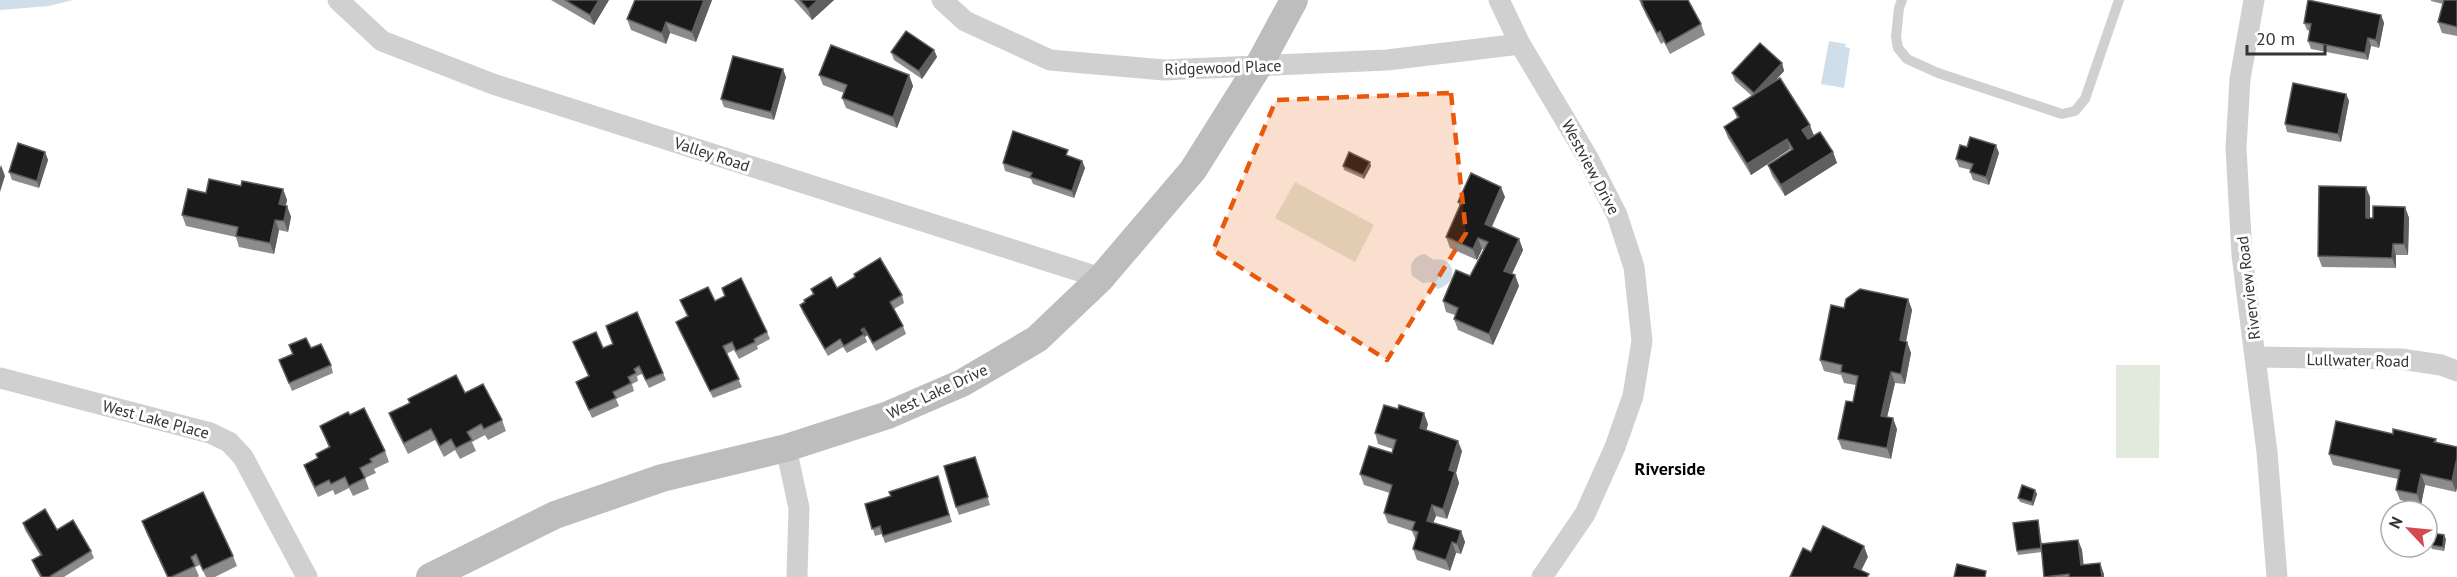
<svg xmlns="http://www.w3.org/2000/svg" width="2457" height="577" font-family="'PT Sans',sans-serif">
	<rect width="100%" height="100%" fill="#fff"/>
	<!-- green -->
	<g fill="#e2e9dd">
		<path d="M1295,182L1374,225L1355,262L1275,218Z"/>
		<path d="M2116,365H2160L2159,458H2116Z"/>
	</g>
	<!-- water -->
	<g fill="#cfdee9">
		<path d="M0,0H73L49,6L0,10Z"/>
		<path d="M1829,41L1846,44L1845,47L1850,48L1844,88L1821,84Z"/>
		<path d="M1425,254L1434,260C1457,256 1459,285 1437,289L1431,282L1423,283L1412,276C1409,264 1413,256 1425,254Z"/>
	</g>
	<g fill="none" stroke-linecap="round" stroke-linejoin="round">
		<!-- service -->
		<path stroke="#d0d0d0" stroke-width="10" d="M1902,0L1899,8L1896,37L1898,48L1907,59L1938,73L2062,114L2075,111L2085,99L2119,0"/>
		<!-- minor -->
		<g stroke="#d0d0d0" stroke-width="21">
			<path d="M338,0L382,41L493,84L1101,278"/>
			<path d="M942,0L965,21L1050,60L1164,70L1387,60L1520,44"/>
			<path d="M1499,0L1520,44L1588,158L1617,215L1634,267L1642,341L1633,396L1615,447L1585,514L1542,577"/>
			<path d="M2254,0L2240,79L2236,148L2242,255L2267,452L2277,577"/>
			<path d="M2257,357L2401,359L2441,365L2457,371"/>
			<path d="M0,378L210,433L229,442L243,457L307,577"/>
			<path d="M786,448L799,508L797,577"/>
		</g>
		<!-- secondary -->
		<path stroke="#bdbdbd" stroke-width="28" d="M430,577L555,515L662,478L786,448L888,415L962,383L1037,339L1101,278L1193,170L1259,65L1294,0"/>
	</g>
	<!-- wall -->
	<g fill="#8c8c8c">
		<path d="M551,0H609L594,25Z"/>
		<path d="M635,0H712L696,42L670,33L666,44L631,30L627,19Z"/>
		<path d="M794,0H834L812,20Z"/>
		<path d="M1639,0H1688L1701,24L1705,35L1670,54L1664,42L1661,44L1646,15Z"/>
		<path d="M2431,0H2457V36L2442,33L2438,22L2443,4L2431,1Z"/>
		<path d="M2381,15L2384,23L2379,48L2371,46L2368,60L2311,49L2308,41L2310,31L2307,30L2304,23Z"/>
		<path d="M934,50L937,57L922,79L894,60L891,52Z"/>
		<path d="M1782,63L1784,71L1774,82L1814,135L1833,152L1837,163L1785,196L1772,176L1768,165L1791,150L1790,149L1751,175L1728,138L1724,127L1737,118L1733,108L1752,96L1735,81L1732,73Z"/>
		<path d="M819,75H909L913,86L897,128L846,108L842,98L844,93L823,85Z"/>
		<path d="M786,77L774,120L724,107L721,99Z"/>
		<path d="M2346,94L2349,101L2341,142L2287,132L2285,124Z"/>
		<path d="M1967,147L1999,153L1989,185L1973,180L1970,172L1971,170L1959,167L1956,159Z"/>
		<path d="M45,152L48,160L39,188L12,180L9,172Z"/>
		<path d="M1070,157L1082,161L1085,168L1074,198L1033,184L1031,179L1005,171L1003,163Z"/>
		<path d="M1343,166H1371L1364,179L1344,170Z"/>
		<path d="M241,186L283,189L287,200L286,206H287L291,217L288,232L279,230L274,254L239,247L236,237L186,226L182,215Z"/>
		<path d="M1505,197L1492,227L1519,239L1523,250L1512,274L1515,275L1519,286L1493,345L1458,330L1454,319L1455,315L1446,312L1443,301L1470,276L1484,249H1482L1477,260L1450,248L1446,237L1460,207L1458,202Z"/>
		<path d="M2370,197V218H2373L2405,207L2409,218L2408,255H2396V268L2322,267L2318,256Z"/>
		<path d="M854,274L902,295L904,303L894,309L903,326L906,334L876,351L867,335L865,337L867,342L847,353L843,347L828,356L803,313L800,305L813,295L811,289L837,288L855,277Z"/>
		<path d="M722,288L767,332L770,339L757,346L758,349L739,359L734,350L726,354L742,387L713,398L679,330L676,322L687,316L680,300L715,301L725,296Z"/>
		<path d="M1908,299L1912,310L1906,342H1907L1911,353L1905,384L1895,383L1887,417L1897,429L1891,459L1842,449L1838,439L1853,402L1856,385L1844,383L1841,375L1824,371L1820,360L1844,308Z"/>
		<path d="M606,326L663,373L666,380L649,388L642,374L637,376L638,381L632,384L634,391L616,399L619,406L592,418L576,382L588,376L573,342L603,348L613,344Z"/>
		<path d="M289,345L311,348L331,365L333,373L292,391L279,360L292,354Z"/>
		<path d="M465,393L502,420L506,431L488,440L485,435L472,442L476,451L460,459L455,450L444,457L435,440L408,454L393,424L389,413L410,403L408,399Z"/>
		<path d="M350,415L385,451L389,462L374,469L376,473L365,478L369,489L353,496L349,488L335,495L333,490L318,497L308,476L304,465L317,458L316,454L329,448L320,426Z"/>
		<path d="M1428,424L1426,430L1462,451L1456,473L1459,483L1447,519L1436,516L1433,523L1461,531L1465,542L1461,554L1456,553L1450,571L1417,560L1413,549L1416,541L1412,531L1388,523L1384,513L1390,493L1364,485L1360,474L1392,453L1393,449L1378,444L1375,433Z"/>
		<path d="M2393,434L2436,439L2437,442L2457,447V487L2456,492L2425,485L2421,505L2400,500L2396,490L2398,479L2333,465L2329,454Z"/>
		<path d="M975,457L990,505L959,515L956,507Z"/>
		<path d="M940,484L952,522L885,543L882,534L875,536L865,504Z"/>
		<path d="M2035,490L2037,494L2033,506L2020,502L2018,498Z"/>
		<path d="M2038,520L2042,544L2078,540L2082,550L2083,565L2104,574V577H2045L2042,552L2018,555L2017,551Z"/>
		<path d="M142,521L233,556L237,566L215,577H206L200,565L195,567L199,576L198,577H167L146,532Z"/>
		<path d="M23,523L57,530L91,551L94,558L64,577H40L35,568L32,560L40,555L25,530Z"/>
		<path d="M2446,539L2444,551L2432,549L2430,545Z"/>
	</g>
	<!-- shaded-wall -->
	<g fill="#5f5f5f">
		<path d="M599,0H609L594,25L590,15Z"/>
		<path d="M704,0H712L696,42L692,32Z"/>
		<path d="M818,0H834L812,20L808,9Z"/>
		<path d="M2381,15L2384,23L2379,48L2376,40Z"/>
		<path d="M666,22L670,33L666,44L662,33Z"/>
		<path d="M2368,38L2371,46L2368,60L2365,53Z"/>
		<path d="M934,50L937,57L922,79L919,71Z"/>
		<path d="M1782,63L1784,71L1757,101L1754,93Z"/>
		<path d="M783,69L786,77L774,120L771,112Z"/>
		<path d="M909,75L913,86L897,128L893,117Z"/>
		<path d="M2346,94L2349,101L2341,142L2338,134Z"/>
		<path d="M1810,125L1814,136L1806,141L1802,130Z"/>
		<path d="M1787,139L1790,149L1751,175L1747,164Z"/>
		<path d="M1996,145L1999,153L1989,185L1986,177Z"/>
		<path d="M45,152L48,160L39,188L37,181Z"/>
		<path d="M1833,152L1837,163L1785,196L1781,185Z"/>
		<path d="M1082,161L1085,168L1074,198L1072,191Z"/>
		<path d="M1370,162L1371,166L1364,179L1363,175Z"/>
		<path d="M1,165L5,176L0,192V168Z"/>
		<path d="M1501,187L1505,197L1488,234L1485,224Z"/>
		<path d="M2366,187L2370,197V229L2366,218Z"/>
		<path d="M283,189L287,200L283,215L279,204Z"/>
		<path d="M287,206L291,217L288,232L284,221Z"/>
		<path d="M2405,207L2409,218L2408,255L2404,244Z"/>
		<path d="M275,220L279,230L274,254L270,243Z"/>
		<path d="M1478,238L1482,249L1477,260L1473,249Z"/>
		<path d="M1519,239L1523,250L1508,282L1504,271Z"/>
		<path d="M2393,244L2396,255V268L2392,258Z"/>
		<path d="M1515,275L1519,286L1493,345L1489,334Z"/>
		<path d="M1908,299L1912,310L1904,351L1900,340Z"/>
		<path d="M864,328L867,335L865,337L861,330Z"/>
		<path d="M1907,342L1911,353L1905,384L1901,374Z"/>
		<path d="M1891,372L1895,383L1885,426L1881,416Z"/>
		<path d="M1424,413L1428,424L1424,439L1420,428Z"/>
		<path d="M1893,418L1897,429L1891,459L1887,448Z"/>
		<path d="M1458,441L1462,451L1456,473L1459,483L1447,519L1443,509L1449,470Z"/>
		<path d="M2457,458V487L2456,492L2452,481Z"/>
		<path d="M2421,474L2425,485L2421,505L2417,494Z"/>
		<path d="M2035,490L2037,494L2033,506L2032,502Z"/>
		<path d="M1432,505L1436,516L1430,531L1427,521Z"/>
		<path d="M1461,531L1465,542L1461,554L1457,544Z"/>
		<path d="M2444,535L2446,539L2444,551L2443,547Z"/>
		<path d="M2078,540L2082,550L2085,576L2081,565Z"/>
		<path d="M1452,542L1456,553L1450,571L1446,560Z"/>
		<path d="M1864,546L1868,557L1858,577L1854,567Z"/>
		<path d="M2100,563L2104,574V577H2102Z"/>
	</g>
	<!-- building -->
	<g fill="#1a1a1a" stroke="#5f5f5f" stroke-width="1.5">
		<path d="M565,0H599L590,15Z"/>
		<path d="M635,0H704L692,32L666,22L662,33L627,19Z"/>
		<path d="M800,0H818L808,9Z"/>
		<path d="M1641,0H1688L1701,24L1666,44L1660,31L1657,33L1642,4H1643Z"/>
		<path d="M2308,0L2381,15L2376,40L2368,38L2365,53L2308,41L2311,24L2304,23Z"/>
		<path d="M2444,0H2457V27L2438,22Z"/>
		<path d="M906,31L934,50L919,71L891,52Z"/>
		<path d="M1760,43L1782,63L1754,93L1732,73Z"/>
		<path d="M831,45L909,75L893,117L842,98L847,85L819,75Z"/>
		<path d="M733,56L783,69L771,112L721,99Z"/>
		<path d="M1780,78L1810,125L1802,130L1808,139L1820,132L1833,152L1781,185L1768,165L1793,149L1787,139L1747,164L1724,127L1739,117L1733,108Z"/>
		<path d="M2293,83L2346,94L2338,134L2285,124Z"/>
		<path d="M1013,131L1068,150L1066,155L1082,161L1072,191L1030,177L1032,173L1003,163Z"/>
		<path d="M1970,137L1996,145L1986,177L1970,172L1973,164L1956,159L1960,145L1967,147Z"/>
		<path d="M18,143L45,152L37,181L9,172Z"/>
		<path d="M1349,152L1370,162L1363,175L1343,166Z"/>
		<path d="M1471,173L1501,187L1485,224L1519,239L1504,271L1515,275L1489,334L1454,319L1458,308L1443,301L1456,270L1470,276L1488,242L1478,238L1473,249L1446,237L1461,203L1458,202Z"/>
		<path d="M209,179L241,186L242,181L283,189L279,204L287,206L284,221L275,220L270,243L236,236L238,227L182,215L188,189L206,193Z"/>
		<path d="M2319,186L2366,187V218H2373V206L2405,207L2404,244H2393L2392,258L2318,256Z"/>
		<path d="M880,258L902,295L890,302L903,326L873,343L864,328L861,330L864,334L844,346L840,339L825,349L800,305L805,302L804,300L814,294L811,289L831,277L837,288L855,277L854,274Z"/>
		<path d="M741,278L767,332L754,339L755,342L736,351L732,342L723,346L739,379L710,391L676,322L688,316L680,300L708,287L715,301L725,296L722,288Z"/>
		<path d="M1860,289L1908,299L1900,340L1907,342L1901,374L1891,372L1881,416L1893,418L1887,448L1838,439L1846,401L1853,402L1858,376L1841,372L1842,365L1820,360L1831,305L1844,308L1846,299Z"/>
		<path d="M637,312L663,373L646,380L639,366L634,369L636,373L628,377L631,383L613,392L616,398L589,410L576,382L589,376L573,342L596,332L603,348L613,344L606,326Z"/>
		<path d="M306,338L311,348L321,344L331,365L289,383L279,360L293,354L289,345Z"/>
		<path d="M456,375L465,393L483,384L502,420L484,429L481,424L467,432L472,440L456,448L451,439L440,446L431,429L404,443L389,413L410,403L408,399Z"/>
		<path d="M1384,405L1398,409L1399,405L1424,413L1420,428L1458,441L1449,470L1455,472L1443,509L1432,505L1427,521L1461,531L1457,544L1452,542L1446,560L1413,549L1418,532L1412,530L1415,522L1384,513L1392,485L1360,474L1369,446L1392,453L1396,440L1375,433Z"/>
		<path d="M364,408L385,451L370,459L372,462L360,468L365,478L349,486L345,477L331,484L329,480L315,487L304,465L318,458L316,454L330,447L320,426L348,412L350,415Z"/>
		<path d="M2336,421L2393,434V429L2436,439L2434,442L2457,447V458L2452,481L2421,474L2417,494L2396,490L2400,470L2329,454Z"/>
		<path d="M975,457L988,497L956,507L944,466Z"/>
		<path d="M938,476L949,515L883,536L880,526L872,529L865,504L891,496L889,492Z"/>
		<path d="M2022,485L2035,490L2032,502L2018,498Z"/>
		<path d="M203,492L233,556L203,570L196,554L191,557L195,566L171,577H168L142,521Z"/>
		<path d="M45,509L57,530L73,520L91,551L49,577H42L32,560L42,555L23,523Z"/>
		<path d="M2038,520L2041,548L2017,551L2013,523Z"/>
		<path d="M1823,526L1864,546L1854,567L1869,574L1867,577H1790L1803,548L1811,552Z"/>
		<path d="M2432,533L2444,535L2443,547L2430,545Z"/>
		<path d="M2078,540L2081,565L2100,563L2102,577H2069V574L2044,577L2041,544Z"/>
		<path d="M1957,564L1986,571L1985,577H1954Z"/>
	</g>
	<!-- marked area -->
	<path fill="#e8590c" fill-opacity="0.2" stroke="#e8590c" stroke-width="4.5" stroke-dasharray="12 8" stroke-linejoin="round" d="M1451,93L1466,233L1387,360L1213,250L1276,100Z"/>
	<g text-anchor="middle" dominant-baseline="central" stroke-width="6" stroke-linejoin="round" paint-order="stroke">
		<!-- street labels -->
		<g font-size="16" fill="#333" stroke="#fff">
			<text transform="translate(1223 67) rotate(-2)">Ridgewood Place</text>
			<text transform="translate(712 154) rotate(18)">Valley Road</text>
			<text transform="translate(1591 167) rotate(62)">Westview Drive</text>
			<text transform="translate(2248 288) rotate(-97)">Riverview Road</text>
			<text transform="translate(2358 360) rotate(1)">Lullwater Road</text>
			<text transform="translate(937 391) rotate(-25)">West Lake Drive</text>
			<text transform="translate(156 419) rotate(15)">West Lake Place</text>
		</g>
		<!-- neighbourhood labels -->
		<g font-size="18" font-weight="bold" fill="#000" stroke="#fff">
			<text x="1670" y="468">Riverside</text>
		</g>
	</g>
	<!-- north arrow -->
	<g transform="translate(2409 529) rotate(296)"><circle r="28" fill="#ffffff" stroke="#adadad" stroke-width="1.5"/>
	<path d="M0-4.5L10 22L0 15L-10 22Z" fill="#d44a50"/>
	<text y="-9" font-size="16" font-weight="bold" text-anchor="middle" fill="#333333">N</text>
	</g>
	<!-- scale -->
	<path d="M2247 45v9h78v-9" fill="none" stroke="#333333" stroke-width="3"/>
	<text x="2256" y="45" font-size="18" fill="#333333" stroke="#ffffff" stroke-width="4.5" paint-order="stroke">20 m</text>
</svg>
